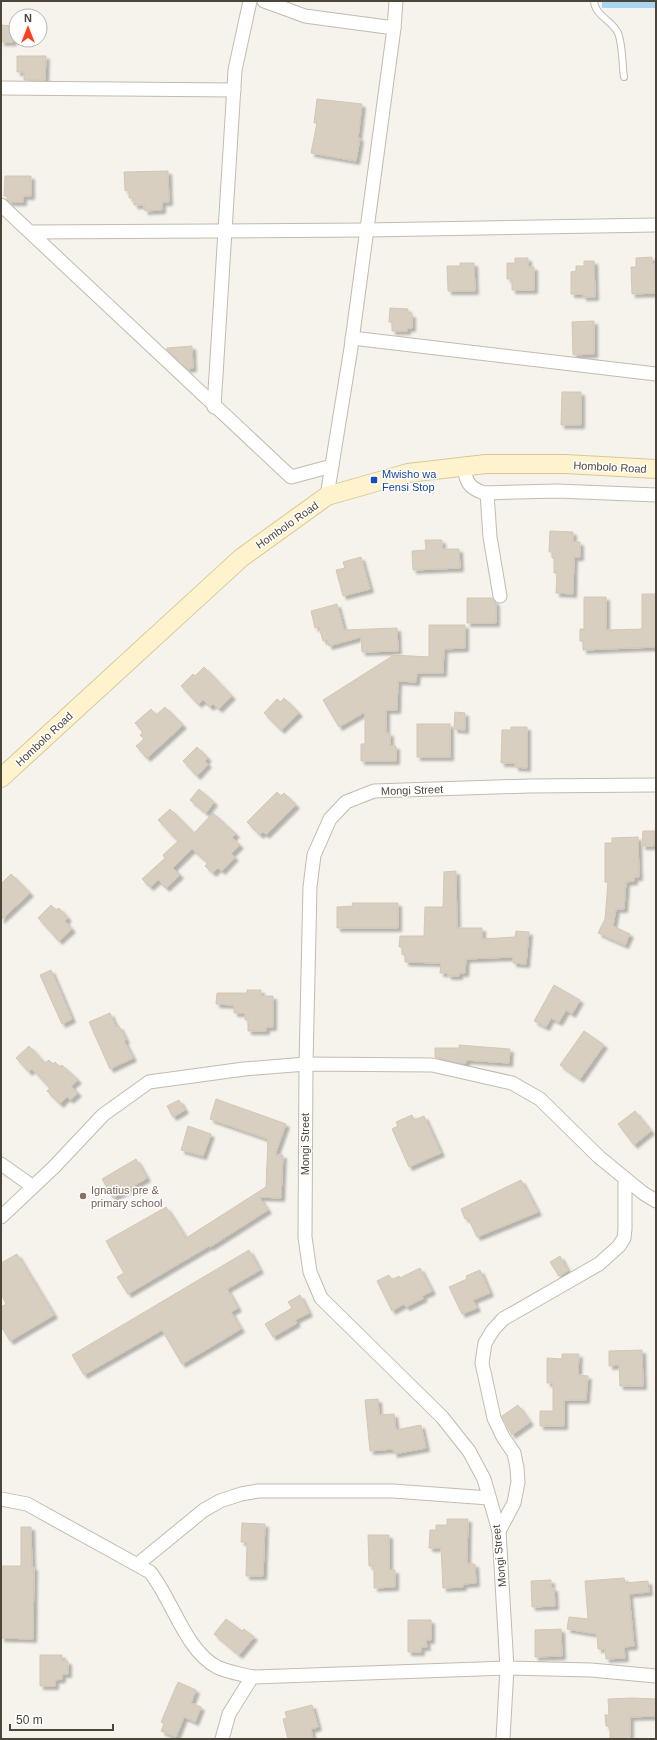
<svg xmlns="http://www.w3.org/2000/svg" width="657" height="1740" font-family="Arial,sans-serif">
	<defs>
		<filter id="shadow"><feDropShadow dx="3.5" dy="3.5" stdDeviation="1" flood-color="#0004"/></filter>
	</defs>
	<rect width="100%" height="100%" fill="#f6f3ec"/>
	<!-- water -->
	<rect fill="#a9d4f2" x="602" y="1" width="54" height="7"/>
	<!-- building -->
	<g fill="#d8cfc1" stroke="#d3c7b4" filter="url(#shadow)">
		<path d="M1,25L13,26V42H1Z"/>
		<path d="M17,56H46L45,80H24V72H17Z"/>
		<path d="M317,99L362,104L358,138H360L356,161L311,153L317,123H314Z"/>
		<path d="M168,171L169,202H162V210L145,211L144,205H134V198H129V190L125,191L124,172Z"/>
		<path d="M5,176H31V196H23V202H9L7,200V196H4Z"/>
		<path d="M652,257V264H655L656,293L632,294L631,267H636V258Z"/>
		<path d="M515,258H528V267H534V290H512V279H507V263H515Z"/>
		<path d="M584,261H594L595,297H583V294H571V272L576,271V266H584Z"/>
		<path d="M460,263H474L475,291H448L447,266H460Z"/>
		<path d="M390,308L408,309V314H412V328H407V331H392V322H389Z"/>
		<path d="M594,321V354L573,355L572,322Z"/>
		<path d="M192,346L193,368L187,369L167,350V348Z"/>
		<path d="M562,392H581V425H561Z"/>
		<path d="M550,531L573,532V542H580V557H574L573,594L556,593L557,573H554V558H552V552H549Z"/>
		<path d="M425,540H442V549H459L460,568L413,570L412,551L426,550Z"/>
		<path d="M361,557L370,589L343,596L336,570L345,568L343,562Z"/>
		<path d="M642,594H656V647L583,650V641H580V629H584V597H606V630L642,629Z"/>
		<path d="M467,598H492L496,603V623H467Z"/>
		<path d="M337,604L344,630L397,628L398,651L362,652L361,637L329,646L327,640L323,641L319,627L315,628L311,611Z"/>
		<path d="M429,625H465V648L444,649L443,673H417L416,682L398,681L397,710H386V733H390V746H396V761H361V744H365V712L339,727L323,700L394,655L429,657Z"/>
		<path d="M204,667L232,696L219,709L213,704L210,707L203,700L198,704L181,686L193,674L195,676Z"/>
		<path d="M284,698L299,713L281,730L264,713L277,699L281,702Z"/>
		<path d="M165,707L183,725L147,758L136,746L144,739L140,735L143,732L135,723L151,709L156,715Z"/>
		<path d="M455,712L465,713V730L454,729Z"/>
		<rect x="417" y="724" width="33" height="33"/>
		<path d="M511,727H527V768L515,767V763H501L502,730H511Z"/>
		<path d="M197,747L208,758L205,761L208,764L197,776L183,761Z"/>
		<path d="M199,789L214,802L206,813L190,800Z"/>
		<path d="M277,792L281,796L284,793L296,805L266,835L263,832L260,835L247,822Z"/>
		<path d="M170,809L194,833L213,813L236,834L232,838L240,845L231,854L235,857L222,871L218,868L213,873L205,866L208,863L192,849L173,868L180,875L166,888L158,880L150,887L142,879L165,858L163,855L178,841L158,820Z"/>
		<path d="M643,831H655L654,846H642Z"/>
		<path d="M638,837L639,877H634V881L626,882L624,909H616L613,926L630,934L625,945L598,933L605,919L608,882H605V843H612V838Z"/>
		<path d="M456,871L457,928H482V939L515,937L516,931L529,932L526,964L513,963V957L466,959L465,973H459V976H448V973H440L441,963L405,962V954L402,955V947H399L400,936H424L425,907H443L444,872Z"/>
		<path d="M11,874L30,893L1,920V884Z"/>
		<path d="M352,903H398V928H337V907L353,906Z"/>
		<path d="M51,905L56,910L59,908L68,918L65,921L72,929L59,941L38,918Z"/>
		<path d="M51,970L72,1019L62,1024L40,975Z"/>
		<path d="M554,985L580,1000L572,1014L566,1010L559,1022L551,1018L546,1027L534,1021Z"/>
		<path d="M247,990H261V996H273V1027H266V1031H248V1020H245V1013H234V1005L216,1004L217,993H247Z"/>
		<path d="M110,1013L116,1027L119,1026L126,1040L124,1041L133,1058L110,1069L89,1022Z"/>
		<path d="M584,1031L604,1045L580,1079L560,1065Z"/>
		<path d="M459,1045L510,1049L509,1063L466,1060V1063H458L435,1057V1048H460Z"/>
		<path d="M29,1046L45,1063L49,1060L53,1064L55,1062L60,1067L62,1065L78,1080L71,1086L78,1093L70,1100L67,1097L60,1104L47,1091L50,1088L32,1069L29,1072L16,1058Z"/>
		<path d="M216,1099L286,1124L275,1155H283L281,1198L259,1197L268,1210L210,1247L209,1246L128,1294L117,1277L124,1273L106,1241L166,1207L186,1238L266,1187L268,1139L210,1119Z"/>
		<path d="M179,1100L185,1110L173,1117L167,1106Z"/>
		<path d="M635,1111L651,1131L634,1145L618,1124Z"/>
		<path d="M412,1115L414,1120L424,1116L441,1153L409,1167L392,1129L398,1126L396,1122Z"/>
		<path d="M188,1126L211,1134L203,1156L181,1150Z"/>
		<path d="M136,1159L147,1178L113,1198L102,1179Z"/>
		<path d="M521,1180L538,1212L477,1237L468,1218L465,1219L461,1209Z"/>
		<path d="M249,1250L260,1270L227,1289L238,1308L231,1312L241,1329L182,1364L162,1330L84,1375L72,1355Z"/>
		<path d="M17,1254L54,1315L10,1341L1,1326V1307L6,1304L1,1293V1263Z"/>
		<path d="M560,1256L568,1271L559,1276L550,1262Z"/>
		<path d="M420,1268L432,1291L422,1296L424,1298L406,1307L404,1304L392,1311L377,1281L389,1275L392,1280L399,1276L400,1278Z"/>
		<path d="M480,1270L490,1293L473,1300L477,1308L462,1314L449,1287L467,1279L466,1276Z"/>
		<path d="M300,1295L309,1313L295,1320L297,1323L273,1337L265,1324L292,1308L288,1302Z"/>
		<path d="M642,1350L643,1386H620L619,1365L609,1366V1351Z"/>
		<path d="M562,1354H579L578,1375L588,1376L586,1400H564V1426H540V1411H553V1383H547V1358L562,1359Z"/>
		<path d="M378,1399L379,1415L394,1414L396,1430L421,1425L426,1448L394,1454L393,1449L370,1451L365,1400Z"/>
		<path d="M518,1405L530,1422L512,1435L502,1416Z"/>
		<path d="M447,1519H468L467,1560L468,1564H475L476,1583L463,1584V1587L443,1588L441,1548H429L430,1530H436V1525H447Z"/>
		<path d="M242,1523L265,1524L263,1576H246L247,1542H241Z"/>
		<path d="M21,1527H31L32,1567H34L33,1639L1,1638V1566H21Z"/>
		<path d="M368,1535H389V1570H395V1587L374,1588V1566H369Z"/>
		<path d="M624,1578L625,1583L648,1581L649,1592L629,1594L634,1646L624,1647L625,1658L606,1659L605,1649H598L597,1634L567,1629L569,1617L588,1619L585,1581Z"/>
		<path d="M551,1580V1588H554L555,1606L532,1607L531,1581Z"/>
		<path d="M226,1619L242,1631L244,1629L254,1637L239,1655L214,1634Z"/>
		<path d="M408,1620H431V1640H426L427,1647H421V1652H408Z"/>
		<path d="M561,1629L562,1656L535,1657V1630Z"/>
		<path d="M40,1655H62V1661H68V1674H62V1679L55,1680V1686H40Z"/>
		<path d="M178,1682L196,1690L191,1703L201,1707L195,1722L184,1717L176,1737L161,1731L164,1724L161,1722Z"/>
		<path d="M632,1698L656,1699V1716L630,1717V1739H610V1726H606L605,1715H609L608,1699Z"/>
		<path d="M312,1705L318,1727L311,1729L313,1739H288L283,1719L287,1718L285,1712Z"/>
	</g>
	<g fill="none" stroke-linecap="round" stroke-linejoin="round">
		<!-- lane casing -->
		<g stroke="#c2bbae" stroke-width="8">
			<path id="lane" d="M594,1C595,16 612,20 618,33C623,46 622,64 624,77"/>
		</g>
		<!-- street casing -->
		<g stroke="#c2bbae" stroke-width="15">
			<g id="street">
				<path d="M264,1L305,16L394,28L351,348L327,496"/>
				<path d="M394,28L396,1"/>
				<path d="M1,88L234,90"/>
				<path d="M1,205L291,477L332,466"/>
				<path d="M31,232L367,230L656,225"/>
				<path d="M352,338L656,374"/>
				<path d="M214,407L235,70L250,1"/>
				<path d="M464,467C466,482 469,488 484,493L557,491L656,495"/>
				<path d="M487,493L490,537L500,596"/>
				<path d="M1,1164L32,1186"/>
				<path d="M1,1217L54,1167L103,1115L149,1082L244,1069L306,1064L432,1065L512,1083L540,1099L599,1157L643,1193L656,1201"/>
				<path d="M1,1499L27,1504L150,1572C172,1599 185,1650 217,1667C227,1672 241,1674 252,1677L507,1668L591,1670L656,1676"/>
				<path d="M499,1531L514,1503L518,1482L517,1468L514,1453L503,1437L494,1418L482,1363L485,1343L493,1330L503,1319L599,1264L619,1246L624,1238L625,1229V1178"/>
				<path d="M138,1564L204,1510L220,1501L241,1494L258,1491H393L489,1498"/>
				<path d="M222,1739L229,1714L252,1677"/>
				<path d="M503,1739L507,1668L499,1531L484,1479L469,1451L442,1417L321,1298L310,1272L305,1237L306,1064L310,887L314,855L330,819L346,802L374,791L529,786L656,785"/>
			</g>
		</g>
		<!-- secondary casing -->
		<g stroke="#d6c79b" stroke-width="20">
			<path id="secondary" d="M1,778L241,558L327,496L408,473L486,464H565L656,469"/>
		</g>
		<!-- lane -->
		<use href="#lane" stroke="#fff" stroke-width="6"/>
		<!-- street -->
		<use href="#street" stroke="#fff" stroke-width="13"/>
		<!-- secondary -->
		<use href="#secondary" stroke="#fff3cd" stroke-width="18"/>
	</g>
	<!-- markers -->
	<rect fill="#1a4fb4" stroke="#fff" stroke-width="1.5" x="370" y="476" width="8" height="8" rx="2"/>
	<circle fill="#8d6e63" stroke="#fff" stroke-width="1.5" cx="83" cy="1196" r="4"/>
	<g text-anchor="middle" dominant-baseline="central" stroke-width="3" stroke-linejoin="round" paint-order="stroke">
		<!-- street labels -->
		<g font-size="11" fill="#4b4439" stroke="#fff">
			<text transform="translate(610 467) rotate(3)">Hombolo Road</text>
			<text transform="translate(287 525) rotate(-35)">Hombolo Road</text>
			<text transform="translate(44 739) rotate(-43)">Hombolo Road</text>
			<text transform="translate(412 790) rotate(-2)">Mongi Street</text>
			<text transform="translate(305 1144) rotate(-90)">Mongi Street</text>
			<text transform="translate(499 1556) rotate(-96)">Mongi Street</text>
		</g>
		<!-- transit labels -->
		<g font-size="11" fill="#164399" stroke="#fff" text-anchor="start">
			<text x="382" y="474">Mwisho wa<tspan x="382" dy="13">Fensi Stop</tspan></text>
		</g>
		<!-- education labels -->
		<g font-size="11" fill="#785e54" stroke="#fff" text-anchor="start">
			<text x="91" y="1190">Ignatius pre &amp;<tspan x="91" dy="13">primary school</tspan></text>
		</g>
	</g>
	<!-- border -->
	<rect width="657" height="1740" fill="none" stroke="#4b4439" stroke-width="4"/>
	<!-- north arrow -->
	<g transform="translate(28 28)"><circle r="19" fill="#ffffff" stroke="#b7b4b0"/>
	<path d="M0-3L7 15L0 10L-7 15Z" fill="#fc3f1d"/>
	<text y="-6" font-size="11" font-weight="bold" text-anchor="middle" fill="#4b4439">N</text>
	</g>
	<!-- scale -->
	<path d="M10 1724v6h103v-6" fill="none" stroke="#4b4439" stroke-width="2"/>
	<text x="16" y="1724" font-size="12" fill="#4b4439" stroke="#ffffff" stroke-width="3" paint-order="stroke">50 m</text>
</svg>
